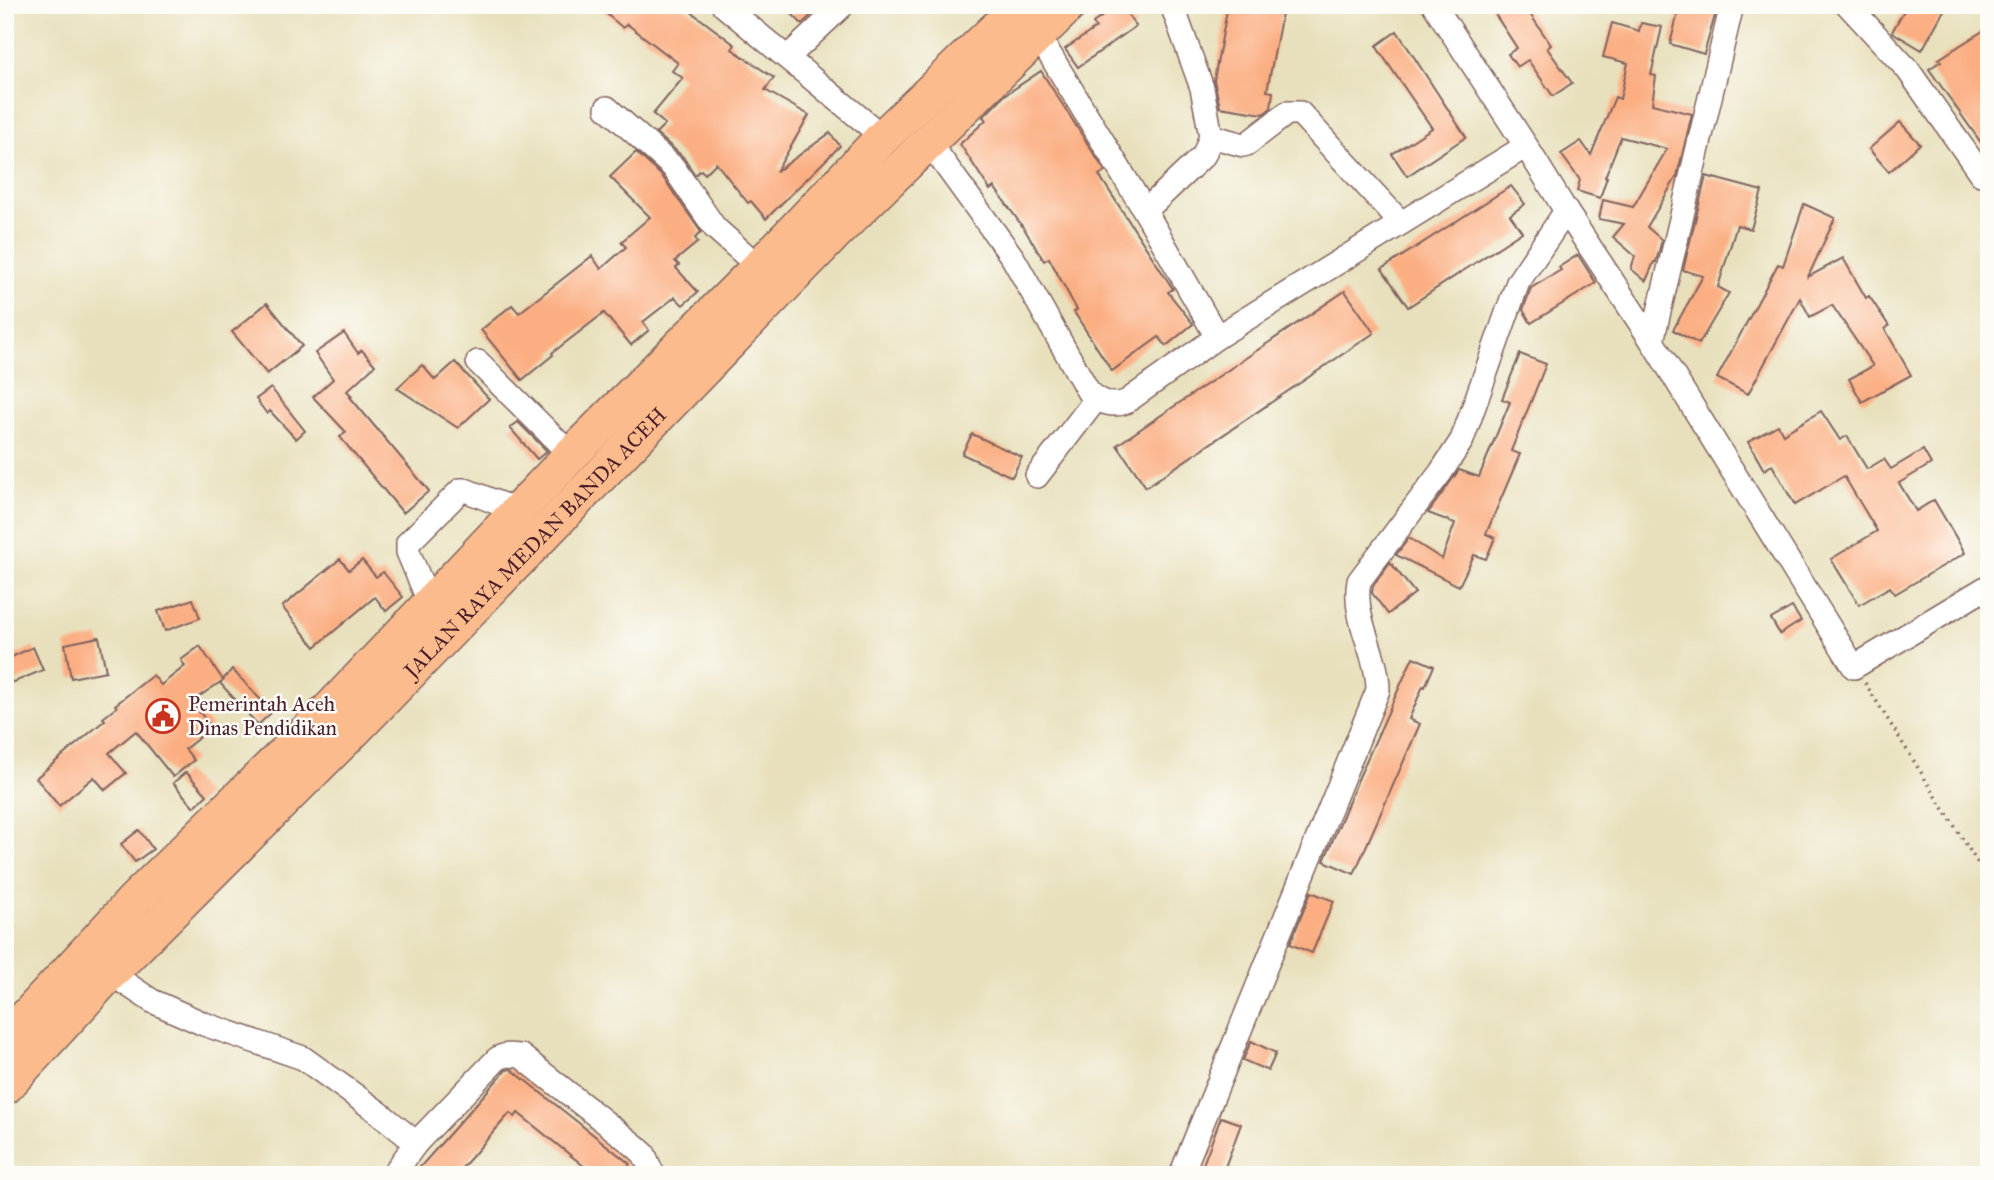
<svg xmlns="http://www.w3.org/2000/svg" width="1994" height="1180" font-family="'IM FELL Great Primer',serif">
	<rect width="100%" height="100%" fill="#fdfcf7"/>
	<filter id="ink" filterUnits="userSpaceOnUse"><feTurbulence type="fractalNoise" baseFrequency=".0143" numOctaves="2"/><feDisplacementMap in="SourceGraphic" scale="14" xChannelSelector="R" yChannelSelector="G"/><feConvolveMatrix kernelMatrix="1 2 1 2 8 2 1 2 1" color-interpolation-filters="sRGB"/></filter>
	<filter id="wash" filterUnits="userSpaceOnUse"><feTurbulence type="fractalNoise" baseFrequency=".00686" numOctaves="4" result="noise"/><feDisplacementMap in="SourceGraphic" scale="28" xChannelSelector="R" yChannelSelector="G"/><feGaussianBlur stdDeviation="1.57" result="paint"/><feColorMatrix in="noise" values="0 0 0 0 0 0 0 0 0 0 0 0 0 0 0 0 0 1.4 0 .05"/><feComposite in="paint" operator="in"/></filter>
	<g filter="url(#wash)">
		<rect width="100%" height="100%" fill="#e8e0bc"/>
		<g id="blocks">
			<!-- building -->
			<g fill="#fbae82">
				<path d="M596,5H682L735,45L732,49L774,78L765,90L809,115L776,172L830,133L840,146L766,219L751,201L748,203L716,163L705,174L701,170L695,175L683,157L656,133L665,124L653,114L683,78L672,71L678,63L627,24L623,28Z"/>
				<path d="M783,5H822L802,24Z"/>
				<path d="M1118,5H1121L1136,26L1078,67L1065,49L1096,28L1093,23Z"/>
				<path d="M1228,5H1270L1283,8L1267,91L1273,92L1271,108L1263,114L1220,107L1214,80Z"/>
				<path d="M1489,5H1524L1551,45L1547,48L1572,83L1553,96L1528,60L1517,67L1508,54L1517,48Z"/>
				<path d="M1680,5H1718L1704,54L1670,44Z"/>
				<path d="M1907,5H1947L1922,50L1892,32Z"/>
				<path d="M1612,23L1639,31L1641,23L1662,27L1651,75L1656,76L1652,104L1692,114L1677,176L1647,227L1662,240L1656,262H1654L1646,281L1631,269L1635,256L1613,237L1624,224L1599,219L1603,200L1633,207L1667,149L1621,137L1605,177H1607L1600,198L1577,191L1580,180L1561,154L1581,141L1591,155L1615,97L1620,99L1628,63L1603,57Z"/>
				<path d="M1989,27V154L1929,69L1941,61L1939,59Z"/>
				<path d="M1397,31L1466,137L1407,176L1392,154L1432,128L1376,46Z"/>
				<path d="M1041,71L1105,171L1099,175L1173,289L1168,292L1193,324L1166,346L1159,337L1112,371L1074,312L1077,310L1049,258L1044,261L1025,230L994,187L990,190L960,144L986,120L983,117L1005,95Z"/>
				<path d="M1900,122L1920,144L1889,172L1869,149Z"/>
				<path d="M636,152L662,176L701,232L695,238L698,242L675,261L679,265L676,268L698,292L683,305L675,297L643,322L649,330L631,345L604,313L552,353L553,355L522,380L481,330L512,305L519,313L592,256L601,269L626,247L621,242L650,217L610,177Z"/>
				<path d="M1706,176L1762,191L1751,229L1737,225L1718,287L1729,293L1699,344L1673,330L1703,276L1683,270Z"/>
				<path d="M1511,186L1525,204L1510,215L1522,232L1408,307L1382,269Z"/>
				<path d="M1804,204L1835,218L1808,277L1843,258L1866,298L1869,296L1889,326L1885,329L1911,375L1862,402L1849,379L1873,366L1832,305L1810,317L1800,298L1748,394L1717,378L1778,264L1783,266Z"/>
				<path d="M1578,255L1596,283L1531,323L1523,310L1531,288L1561,270L1559,267Z"/>
				<path d="M1345,291L1374,333L1146,487L1117,445Z"/>
				<path d="M267,303L302,346L267,374L232,332Z"/>
				<path d="M344,333L358,353L362,350L375,365L347,391L352,396L350,397L429,491L403,513L340,437L346,432L313,397L333,379L315,353Z"/>
				<path d="M1520,354L1546,364L1511,451L1520,454L1486,534L1495,538L1486,559L1474,555L1459,586L1396,555L1409,538L1442,559L1455,523L1428,513L1459,470L1479,477L1510,402L1502,399Z"/>
				<path d="M455,362L489,399L458,428L397,388L422,365L435,380Z"/>
				<path d="M271,388L305,431L296,439L270,411L267,414L256,399Z"/>
				<path d="M1821,411L1840,440L1847,436L1867,469L1884,459L1891,469L1923,450L1931,464L1899,483L1916,511L1934,500L1965,553L1895,594L1890,587L1859,605L1831,559L1877,531L1844,476L1795,505L1772,465L1764,470L1748,442L1778,425L1783,434Z"/>
				<path d="M518,422L547,451L537,459L510,428Z"/>
				<path d="M972,434L1022,457L1012,477L962,454Z"/>
				<path d="M340,559L349,570L362,560L376,577L383,572L403,597L386,611L375,597L315,647L282,607Z"/>
				<path d="M1390,562L1415,593L1388,614L1372,593L1373,586Z"/>
				<path d="M193,599L200,618L165,631L158,611Z"/>
				<path d="M1792,607L1801,621L1780,634L1771,619Z"/>
				<path d="M99,637L106,671L71,678L65,644Z"/>
				<path d="M200,646L223,680L232,669L272,712L258,725L220,683L222,681L191,702L212,727L185,749L194,760L173,777L136,731L109,753L126,773L105,790L94,777L59,806L36,778L105,720L103,718L117,707L115,705L153,675L161,685L185,666L181,660Z"/>
				<path d="M33,647L43,670L12,683L11,680L5,682V660Z"/>
				<path d="M1413,657L1434,666L1425,687L1423,686L1409,719L1420,724L1354,874L1324,861L1359,777Z"/>
				<path d="M186,772L207,795L194,807L173,783Z"/>
				<path d="M139,830L153,849L135,862L121,844Z"/>
				<path d="M1311,892L1334,901L1312,953L1290,944Z"/>
				<path d="M1251,1041L1276,1053L1268,1071L1243,1060Z"/>
				<path d="M511,1069L630,1164L622,1175H595L518,1113L515,1117L510,1113L456,1175H413L506,1070Z"/>
				<path d="M1221,1117L1241,1124L1222,1175H1199Z"/>
			</g>
		</g>
	</g>
	<g filter="url(#ink)">
		<use href="#blocks" fill-opacity="0" stroke="#81635e" stroke-width="2"/>
		<g fill="none" stroke-linecap="round" stroke-linejoin="round">
			<!-- minor casing -->
			<g stroke="#81635e" stroke-width="26">
				<g id="minor">
					<path d="M723,5L883,137"/>
					<path d="M1434,5L1526,146L1566,211L1652,341L1854,667L1989,586"/>
					<path d="M1848,5L1908,70L1981,174"/>
					<path d="M1038,35L1145,211L1217,337"/>
					<path d="M788,57L843,5"/>
					<path d="M607,108L673,167L715,228L759,267"/>
					<path d="M1211,136L1243,145L1247,144L1287,113H1300L1401,223"/>
					<path d="M928,141L1013,258L1088,391C1099,402 1111,407 1126,402L1217,337L1526,146"/>
					<path d="M1145,211L1204,155L1211,136L1202,88L1172,5"/>
					<path d="M1652,341L1732,5"/>
					<path d="M478,362L571,455"/>
					<path d="M1037,476L1096,399"/>
					<path d="M430,604L408,552V543L461,490H465L518,511"/>
					<path d="M110,973L152,1001L204,1024L303,1058L378,1112L416,1143"/>
					<path d="M393,1175L416,1143L497,1059C505,1054 511,1055 521,1056L634,1145L644,1154L653,1175"/>
					<path d="M1181,1175L1378,690C1378,652 1352,621 1359,581L1441,472L1462,440L1518,282L1566,211"/>
				</g>
			</g>
			<!-- highway casing -->
			<g stroke="#81635e" stroke-width="38">
				<g id="highway">
					<path d="M5,1040L134,900L332,707L571,455L759,267L883,137L1021,5"/>
					<path id="s1" d="M5,1087L110,973L354,730L836,232L1069,5"/>
				</g>
			</g>
			<!-- path -->
			<path stroke="#81635e" stroke-width="3.5" stroke-dasharray="2 5" stroke-linecap="butt" d="M1865,683L1989,881"/>
			<!-- minor -->
			<use href="#minor" stroke="#fff" stroke-width="23"/>
			<!-- highway -->
			<use href="#highway" stroke="#fbbb8d" stroke-width="35"/>
		</g>
	</g>
	<!-- icons -->
	<defs>
		<g id="civic-ring" transform="scale(1.75)"><circle r="9.5" fill="#fdfcf7" stroke="#c8321e" stroke-width="1.5"/><path d="M-.6-6.5H3V-4.5H.6V-3L4-1V1h2V6H-6V1h2V-1L-.6-3ZM-1.2 2.5V6h2.4V2.5Z" fill="#c8321e"/></g>
	</defs>
	<g fill-rule="evenodd">
		<use href="#civic-ring" x="163" y="716"/>
	</g>
	<g text-anchor="middle" dominant-baseline="central" stroke-width="5" stroke-linejoin="round" paint-order="stroke">
		<!-- street labels -->
		<g font-size="21" fill="#4a1f2b" stroke="#fdfcf7">
			<text stroke="none"><textPath href="#s1" startOffset="760">JALAN RAYA MEDAN BANDA ACEH</textPath></text>
		</g>
		<!-- poi labels -->
		<g font-size="21" fill="#4a1f2b" stroke="#fdfcf7" text-anchor="start">
			<text x="188" y="704">Pemerintah Aceh<tspan x="188" dy="24">Dinas Pendidikan</tspan></text>
		</g>
	</g>
	<!-- margin -->
	<rect width="1994" height="1180" fill="none" stroke="#fdfcf7" stroke-width="28"/>
</svg>
